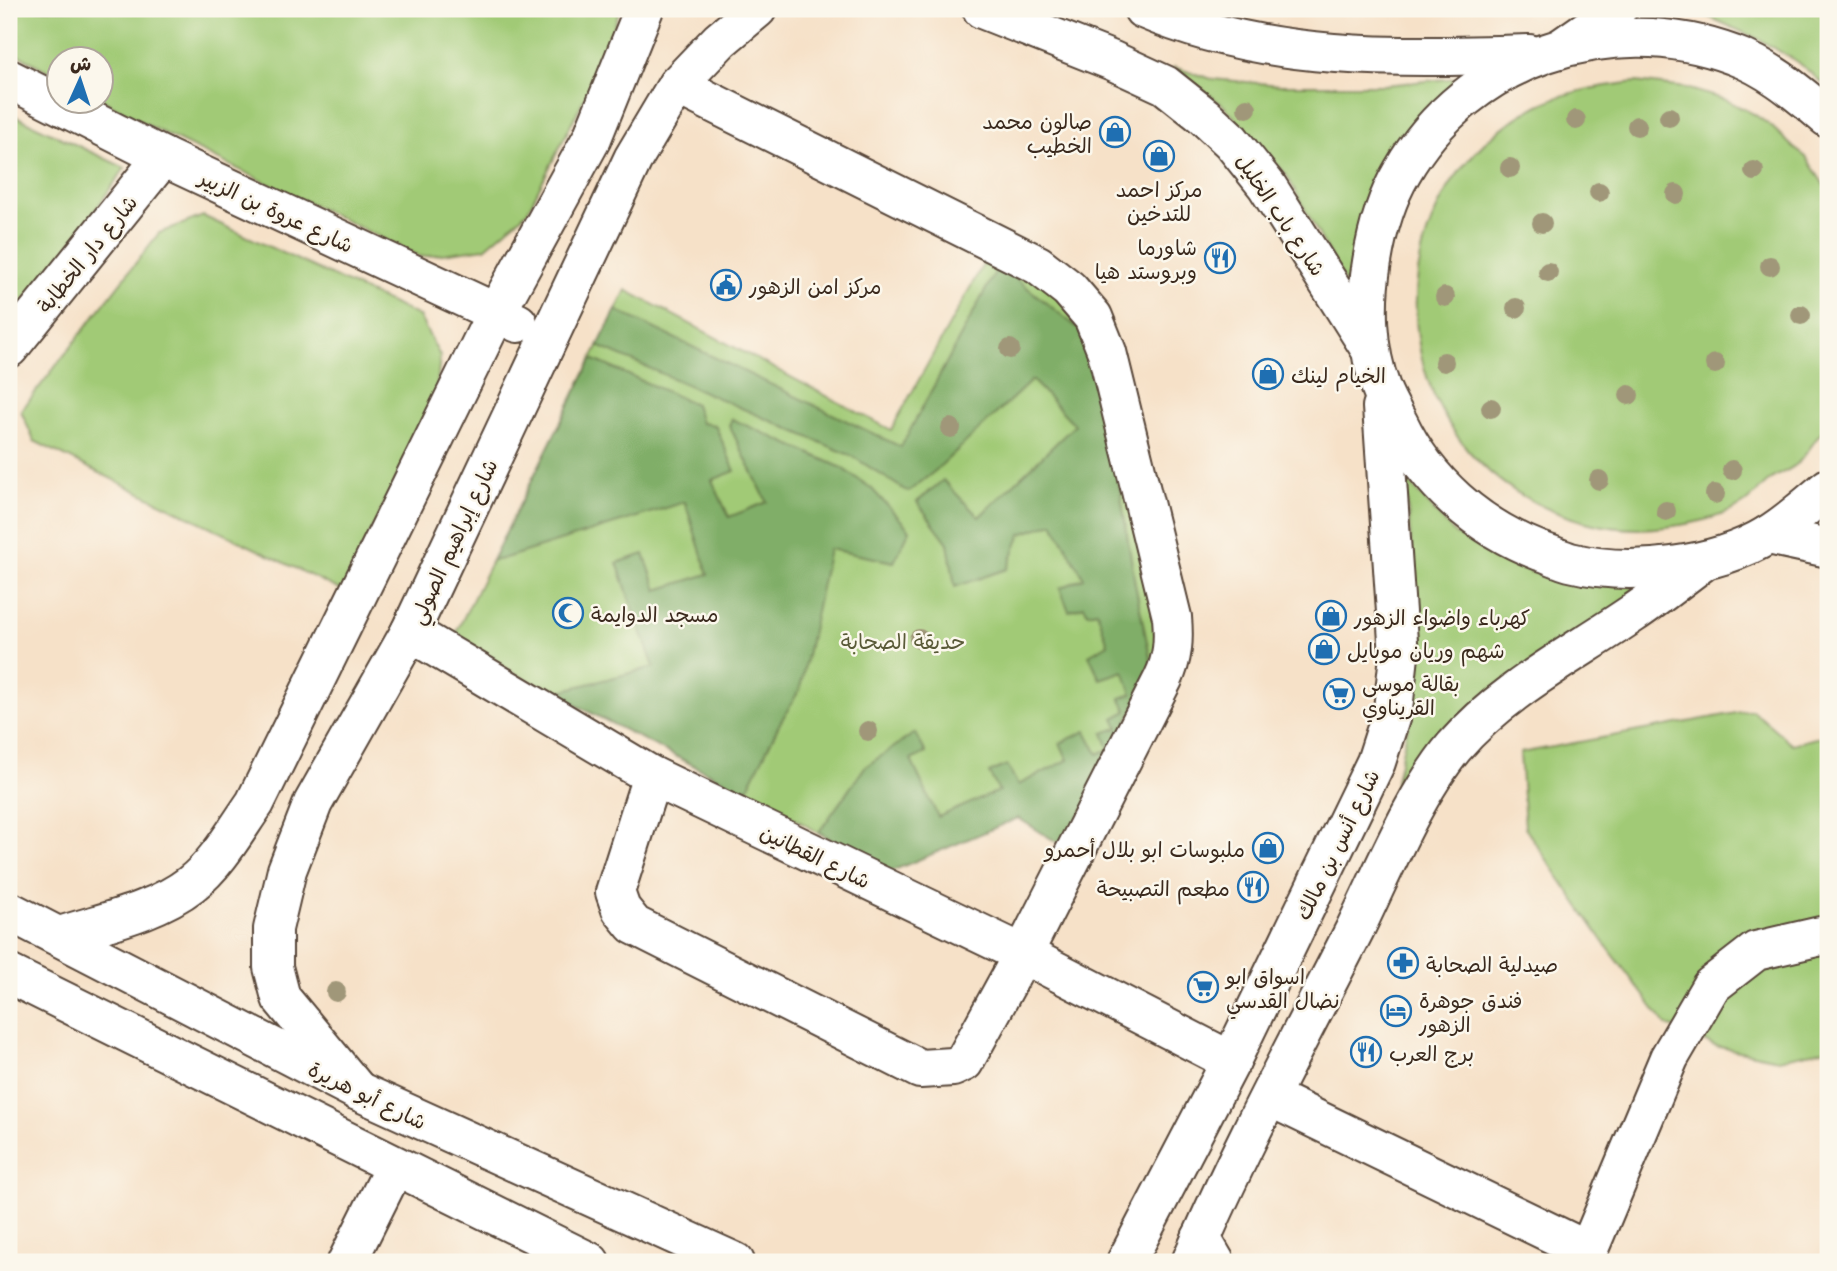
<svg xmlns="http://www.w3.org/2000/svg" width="1837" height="1271" font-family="'Playpen Sans','Playpen Sans Arabic',sans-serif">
	<rect width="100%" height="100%" fill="#fbf7ec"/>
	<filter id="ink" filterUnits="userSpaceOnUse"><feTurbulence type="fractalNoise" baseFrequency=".0143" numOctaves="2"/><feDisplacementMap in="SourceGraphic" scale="14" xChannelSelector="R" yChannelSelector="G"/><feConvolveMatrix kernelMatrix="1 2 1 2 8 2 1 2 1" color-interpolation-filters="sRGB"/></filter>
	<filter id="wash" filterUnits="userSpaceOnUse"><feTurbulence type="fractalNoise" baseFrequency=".00686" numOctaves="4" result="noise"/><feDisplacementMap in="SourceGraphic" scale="28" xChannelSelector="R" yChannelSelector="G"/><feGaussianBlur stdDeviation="1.57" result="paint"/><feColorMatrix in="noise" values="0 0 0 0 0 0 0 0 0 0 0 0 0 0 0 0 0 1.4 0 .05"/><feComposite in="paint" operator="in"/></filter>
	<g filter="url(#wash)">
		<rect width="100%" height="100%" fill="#f6e1c8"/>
		<!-- green -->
		<g fill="#a1ca76" stroke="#6e7a4a" stroke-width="2">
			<path d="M9,9H620L598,71L527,212L485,248L421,257L157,130L102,100V60H60L59,77L9,50Z"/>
			<path d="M1691,9H1828V88L1798,62L1758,39Z"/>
			<path d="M1173,67L1212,79L1281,85H1384L1458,78L1422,122L1349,290L1286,174L1224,106Z"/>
			<path d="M1636,82L1686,88L1726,100L1754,114L1771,126L1794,148L1806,157L1828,191V424C1817,436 1810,450 1799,462C1793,469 1781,473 1773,478C1762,485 1755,496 1745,503C1717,522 1670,528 1638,529C1606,529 1575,521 1546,508C1375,431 1372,189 1539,105C1570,90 1603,86 1636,82Z"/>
			<path d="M9,113L125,168C89,218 54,273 9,314Z"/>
			<path d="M203,216L419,316L440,356L436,397L342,591L34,441L21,411L159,233Z"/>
			<path d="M995,243L1117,346L1159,659L1065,847L1018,818L887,873L778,809L452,641L626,290L891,430Z"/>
			<path d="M1405,478L1455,534L1516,566L1556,580L1642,587L1388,817L1413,703L1421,652Z"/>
			<path d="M1752,710L1792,744L1828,735V1049L1778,1059L1715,1046L1666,1025L1608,948L1525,828L1520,753Z"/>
		</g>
		<!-- forest -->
		<g fill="#80ae67" stroke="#5e6c42" stroke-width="2">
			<path d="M999,265L1079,329L1104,389L1135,584L1153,671L1065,847L1018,818L887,873L819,832L865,767L915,733L926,753L911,760L938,817L999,791L989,773L1007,765L1018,785L1068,760L1060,743L1086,731L1098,754L1109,749L1103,733L1118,728L1114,718L1127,711L1120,698L1132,694L1124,671L1100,679L1089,655L1108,644L1097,611L1088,613L1084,606L1069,611L1060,588L1084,578L1053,523L1021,534L1007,569L955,587L948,543L917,502L943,480L979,517L1075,425L1032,380L935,471L908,492L852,456L598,346L616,310L901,447Z"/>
			<path d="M592,359L695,404L701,423L715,425L735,471L712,480L729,517L767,502L729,425L732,419L840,467L871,488L910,530L894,562L829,549L800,689L780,723L746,792L552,693L654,667L617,563L644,554L657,590L708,574L685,502L502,559L492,561Z"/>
		</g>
	</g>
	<g filter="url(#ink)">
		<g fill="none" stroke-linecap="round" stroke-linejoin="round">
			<!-- minor casing -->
			<g stroke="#574538" stroke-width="42">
				<g id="minor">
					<path d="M1564,46L1617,9"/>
					<path d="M9,79L163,157L518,323"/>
					<path d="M9,348L163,157"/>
					<path d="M410,632L652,776L1023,954L1231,1061"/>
					<path d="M652,776L615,892L621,909L634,925L920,1069L953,1067L964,1062L1023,954L1163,679C1173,658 1174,640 1172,617L1107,352L1093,317L1069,289L1038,265L677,85"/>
					<path d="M60,936C103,922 155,912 191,884C218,863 236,830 255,803L496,313L592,138L644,9"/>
					<path d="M358,1091L281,998L273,967V929L287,870L313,803L410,632L633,159L677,85L720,40L757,9"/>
					<path d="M1270,1097L1588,1251L1584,1262"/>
					<path d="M1588,1251L1669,1058L1711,986L1756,951L1821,936L1828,937"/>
					<path d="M347,1262L395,1166"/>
				</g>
			</g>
			<!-- major casing -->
			<g stroke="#574538" stroke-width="42">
				<g id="major">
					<path d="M982,9L1113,61L1165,85L1204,116L1231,141L1267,186L1369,347"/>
					<path d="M1143,9C1266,62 1399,58 1529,54"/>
					<path d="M1828,118C1799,94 1770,68 1733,55C1611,9 1467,57 1402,172C1386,199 1377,231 1372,262C1365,302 1366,349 1381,388C1385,399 1392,411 1398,422C1427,483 1478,527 1540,551C1550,554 1560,559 1570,562C1630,577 1715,567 1768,535C1789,522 1809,504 1828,488"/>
					<path d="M1768,535L1828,548"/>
					<path d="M1126,1262L1231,1061L1376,762L1393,709L1399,656L1382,407"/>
					<path d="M1191,1262C1239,1149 1299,1039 1355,929C1383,872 1414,795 1454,747C1502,691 1572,655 1632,614C1656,598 1678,580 1701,563"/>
				</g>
			</g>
			<!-- highway casing -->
			<g stroke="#574538" stroke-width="42">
				<g id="highway">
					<path d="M9,911L358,1091L735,1262"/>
					<path d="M9,974L590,1262"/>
					<path d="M1201,1238L1215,1262"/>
				</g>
			</g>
			<!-- minor -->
			<use href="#minor" stroke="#fff" stroke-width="38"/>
			<!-- major -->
			<use href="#major" stroke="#fff" stroke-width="38"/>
			<!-- highway -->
			<use href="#highway" stroke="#fff" stroke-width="38"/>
		</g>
		<!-- trees -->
		<g fill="#a09779">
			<circle cx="1247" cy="108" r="10"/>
			<circle cx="1669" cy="117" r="10"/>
			<circle cx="1576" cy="120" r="10"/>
			<circle cx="1637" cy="126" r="10"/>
			<circle cx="1510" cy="168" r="10"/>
			<circle cx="1754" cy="171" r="10"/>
			<circle cx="1599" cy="192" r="10"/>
			<circle cx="1676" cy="194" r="10"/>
			<circle cx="1542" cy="223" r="10"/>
			<circle cx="1770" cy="266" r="10"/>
			<circle cx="1548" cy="272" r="10"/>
			<circle cx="1445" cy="297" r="10"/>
			<circle cx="1516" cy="308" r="10"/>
			<circle cx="1801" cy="315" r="10"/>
			<circle cx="1010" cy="349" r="10"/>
			<circle cx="1444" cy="362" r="10"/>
			<circle cx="1715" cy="364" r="10"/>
			<circle cx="1629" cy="395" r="10"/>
			<circle cx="1491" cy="408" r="10"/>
			<circle cx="951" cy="428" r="10"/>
			<circle cx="1732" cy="470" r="10"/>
			<circle cx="1599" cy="480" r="10"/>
			<circle cx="1715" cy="494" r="10"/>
			<circle cx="1666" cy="511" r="10"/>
			<circle cx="919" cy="639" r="10"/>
			<circle cx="868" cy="731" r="10"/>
			<circle cx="336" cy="992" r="10"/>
		</g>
	</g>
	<!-- icons -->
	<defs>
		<g id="shop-ring" transform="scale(1.575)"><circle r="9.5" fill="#fbf7ec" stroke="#1f6fb2" stroke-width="1.5"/><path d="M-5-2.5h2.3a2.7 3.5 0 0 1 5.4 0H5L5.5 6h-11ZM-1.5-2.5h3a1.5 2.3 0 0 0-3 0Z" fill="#1f6fb2"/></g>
		<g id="restaurant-ring" transform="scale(1.575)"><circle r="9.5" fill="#fbf7ec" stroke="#1f6fb2" stroke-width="1.5"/><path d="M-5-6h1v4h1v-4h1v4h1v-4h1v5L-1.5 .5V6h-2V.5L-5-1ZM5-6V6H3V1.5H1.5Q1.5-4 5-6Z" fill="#1f6fb2"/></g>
		<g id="civic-ring" transform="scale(1.575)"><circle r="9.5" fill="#fbf7ec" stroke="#1f6fb2" stroke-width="1.5"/><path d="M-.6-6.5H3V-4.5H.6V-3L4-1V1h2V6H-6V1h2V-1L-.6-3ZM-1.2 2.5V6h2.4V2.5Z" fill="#1f6fb2"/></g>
		<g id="mosque-ring" transform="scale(1.575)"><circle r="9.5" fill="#fbf7ec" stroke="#1f6fb2" stroke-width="1.5"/><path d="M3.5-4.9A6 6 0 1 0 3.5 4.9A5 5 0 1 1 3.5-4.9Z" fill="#1f6fb2"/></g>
		<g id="supermarket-ring" transform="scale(1.575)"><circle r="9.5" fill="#fbf7ec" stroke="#1f6fb2" stroke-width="1.5"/><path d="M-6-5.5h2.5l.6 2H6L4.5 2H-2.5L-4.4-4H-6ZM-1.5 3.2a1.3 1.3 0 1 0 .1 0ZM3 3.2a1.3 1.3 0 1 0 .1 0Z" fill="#1f6fb2"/></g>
		<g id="pharmacy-ring" transform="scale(1.575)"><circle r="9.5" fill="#fbf7ec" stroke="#1f6fb2" stroke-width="1.5"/><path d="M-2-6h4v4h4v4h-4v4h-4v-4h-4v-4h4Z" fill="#1f6fb2"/></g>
		<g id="hotel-ring" transform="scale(1.575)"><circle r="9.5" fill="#fbf7ec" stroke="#1f6fb2" stroke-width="1.5"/><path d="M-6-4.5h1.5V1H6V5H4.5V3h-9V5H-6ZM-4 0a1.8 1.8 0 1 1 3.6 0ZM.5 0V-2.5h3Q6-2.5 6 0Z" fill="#1f6fb2"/></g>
	</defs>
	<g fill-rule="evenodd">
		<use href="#shop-ring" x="1115" y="132"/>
		<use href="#shop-ring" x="1159" y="156"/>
		<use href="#restaurant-ring" x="1220" y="258"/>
		<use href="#civic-ring" x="726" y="285"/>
		<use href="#shop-ring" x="1268" y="374"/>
		<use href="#mosque-ring" x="568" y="613"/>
		<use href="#shop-ring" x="1331" y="616"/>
		<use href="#shop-ring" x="1324" y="649"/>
		<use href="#supermarket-ring" x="1339" y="694"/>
		<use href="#shop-ring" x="1268" y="848"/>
		<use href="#restaurant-ring" x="1253" y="887"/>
		<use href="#pharmacy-ring" x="1403" y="963"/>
		<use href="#supermarket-ring" x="1203" y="987"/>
		<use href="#hotel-ring" x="1396" y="1011"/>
		<use href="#restaurant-ring" x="1366" y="1052"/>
	</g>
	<g text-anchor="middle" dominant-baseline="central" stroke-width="5" stroke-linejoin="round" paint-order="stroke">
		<!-- poi labels -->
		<g font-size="21" fill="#3b2a1e" stroke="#fbf7ec" text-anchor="start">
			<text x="1092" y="120" text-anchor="end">صالون محمد<tspan x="1092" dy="24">الخطيب</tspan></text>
			<text x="1159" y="188" text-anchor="middle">مركز احمد<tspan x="1159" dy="24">للتدخين</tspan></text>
			<text x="1197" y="246" text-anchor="end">شاورما<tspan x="1197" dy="24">وبروستد هيا</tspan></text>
			<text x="749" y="285">مركز امن الزهور</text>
			<text x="1291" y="374">الخيام لينك</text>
			<text x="591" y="613">مسجد الدوايمة</text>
			<text x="1354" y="616">كهرباء واضواء الزهور</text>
			<text x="1347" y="649">شهم وريان موبايل</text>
			<text x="1362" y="682">بقالة موسى<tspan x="1362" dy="24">القريناوي</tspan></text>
			<text x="1245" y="848" text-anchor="end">ملبوسات ابو بلال أحمرو</text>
			<text x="1230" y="887" text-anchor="end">مطعم التصبيحة</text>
			<text x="1426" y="963">صيدلية الصحابة</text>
			<text x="1226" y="975">اسواق ابو<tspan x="1226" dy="24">نضال القدسي</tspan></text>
			<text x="1419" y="999">فندق جوهرة<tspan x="1419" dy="24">الزهور</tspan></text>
			<text x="1389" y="1052">برج العرب</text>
		</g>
		<!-- street labels -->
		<g font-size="21" fill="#3b2a1e" stroke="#fbf7ec">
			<text transform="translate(277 210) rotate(25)">شارع عروة بن الزبير</text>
			<text transform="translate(1282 214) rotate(56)">شارع باب الخليل</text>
			<text transform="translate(86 253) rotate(-51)">شارع دار الخطابة</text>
			<text transform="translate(452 541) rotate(-65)">شارع إبراهيم الصولي</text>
			<text transform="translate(1336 844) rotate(-64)">شارع أنس بن مالك</text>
			<text transform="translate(816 855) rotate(26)">شارع القطانين</text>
			<text transform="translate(368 1094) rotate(26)">شارع أبو هريرة</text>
		</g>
		<!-- park labels -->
		<g font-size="21" fill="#5a5a38" stroke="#fbf7ec">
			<text x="903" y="640">حديقة الصحابة</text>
		</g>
	</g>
	<!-- margin -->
	<rect width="1837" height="1271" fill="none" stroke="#fbf7ec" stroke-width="35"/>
	<!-- north arrow -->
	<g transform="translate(80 80) rotate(3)"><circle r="33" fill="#fbf7ec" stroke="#aea59a" stroke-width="2"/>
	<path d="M0-5L12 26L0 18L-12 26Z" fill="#1f6fb2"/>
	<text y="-10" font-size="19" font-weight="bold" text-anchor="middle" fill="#3b2a1e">ش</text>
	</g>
</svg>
